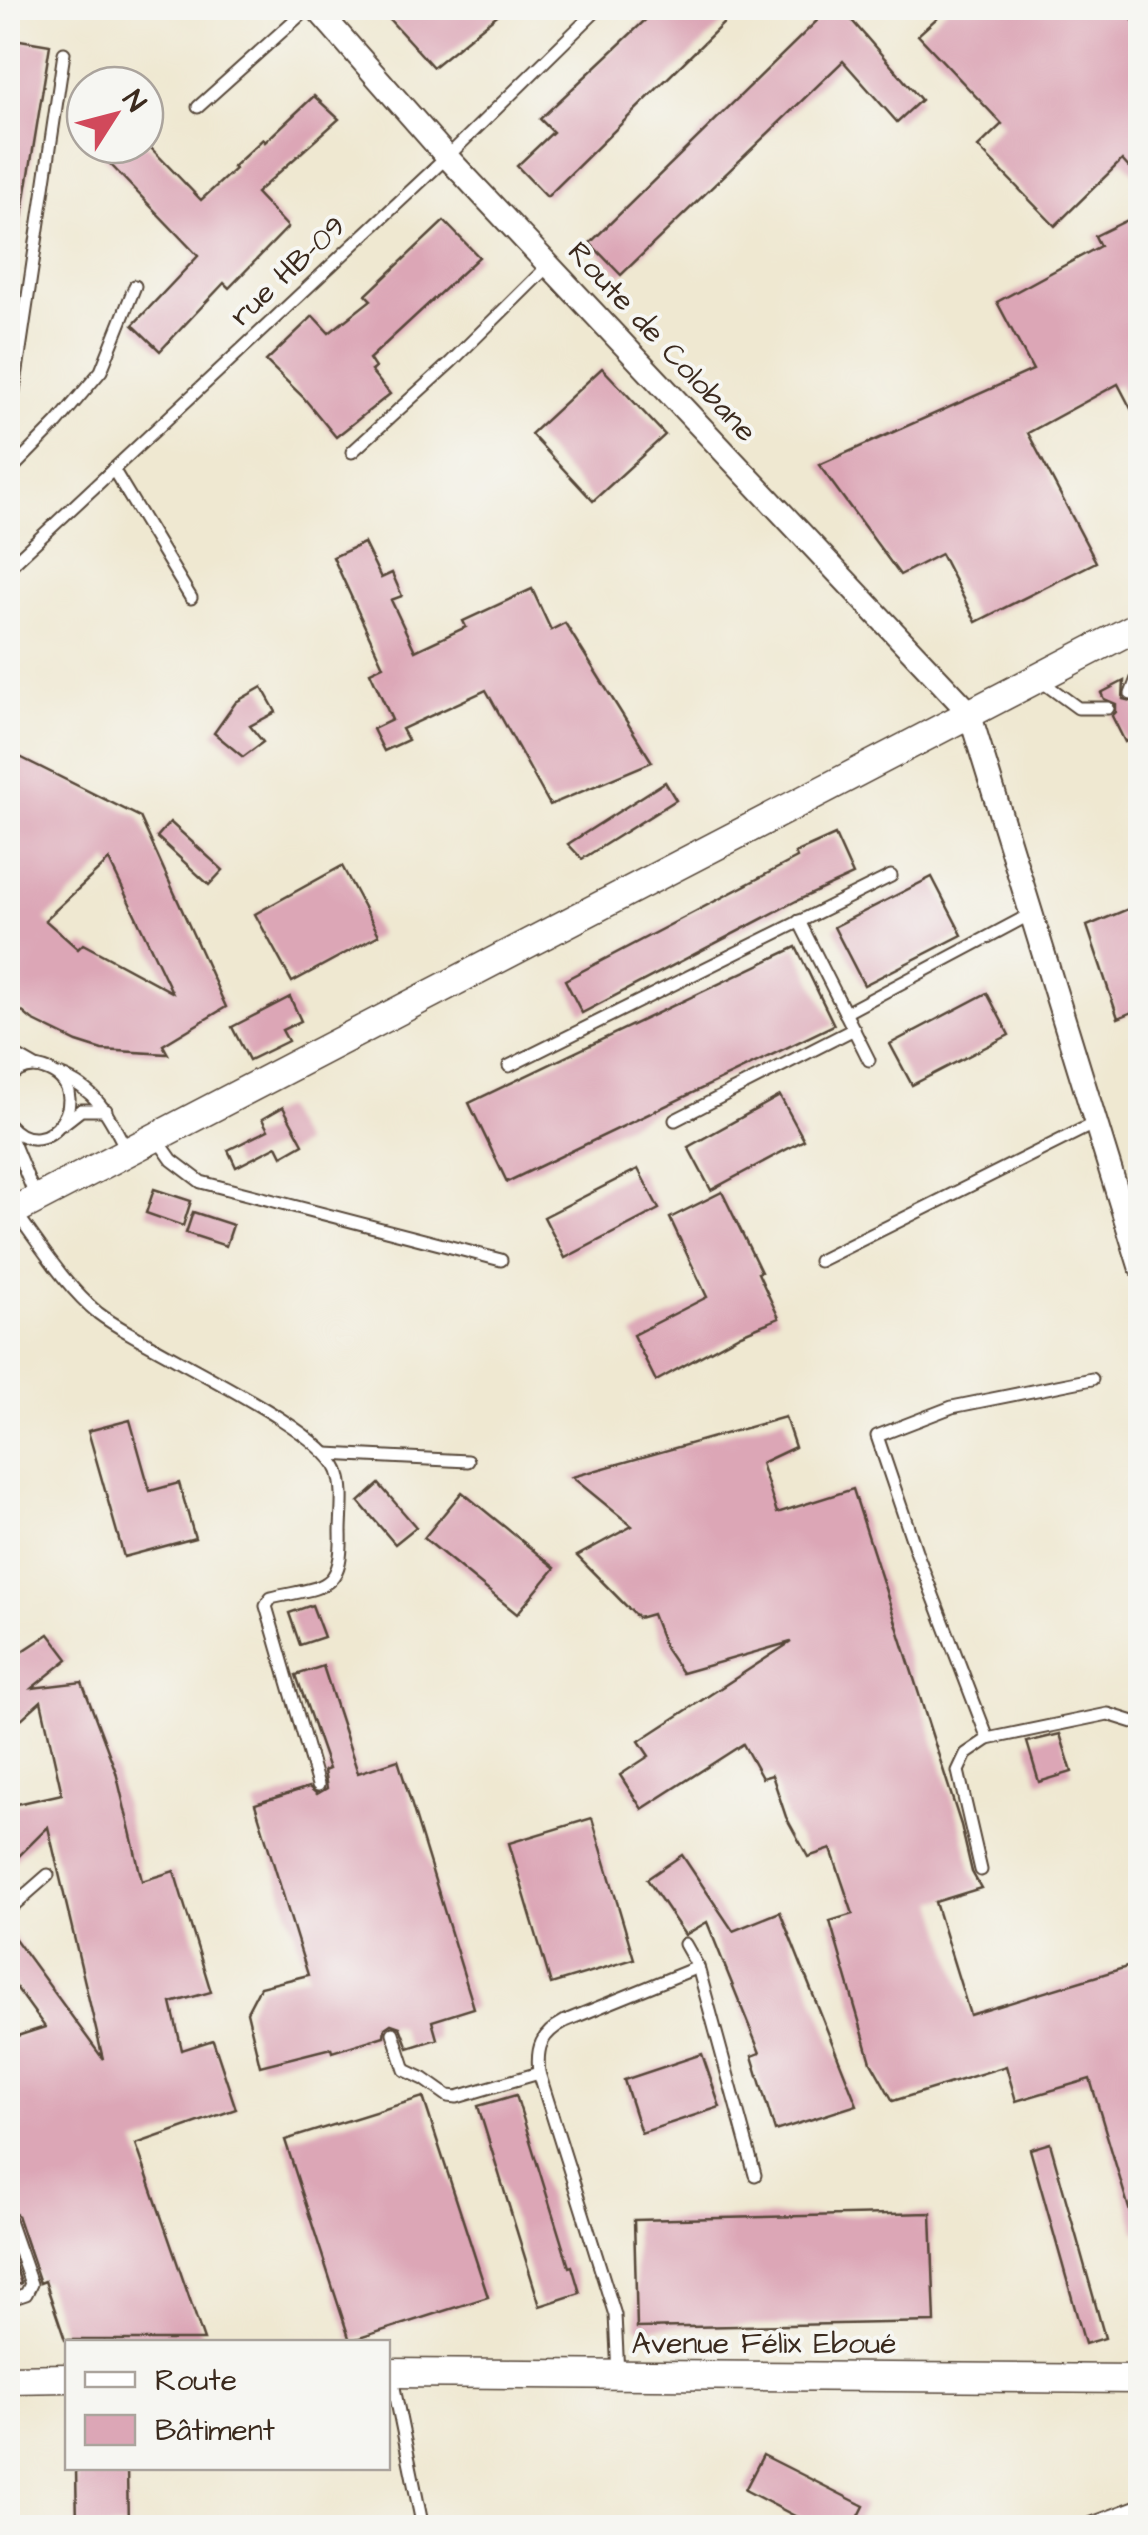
<svg xmlns="http://www.w3.org/2000/svg" width="1148" height="2535" font-family="'Architects Daughter',sans-serif">
	<rect width="100%" height="100%" fill="#f6f6f2"/>
	<filter id="ink" filterUnits="userSpaceOnUse"><feTurbulence type="fractalNoise" baseFrequency=".01" numOctaves="2"/><feDisplacementMap in="SourceGraphic" scale="20" xChannelSelector="R" yChannelSelector="G"/><feConvolveMatrix kernelMatrix="1 2 1 2 8 2 1 2 1" color-interpolation-filters="sRGB"/></filter>
	<filter id="wash" filterUnits="userSpaceOnUse"><feTurbulence type="fractalNoise" baseFrequency=".0048" numOctaves="4" result="noise"/><feDisplacementMap in="SourceGraphic" scale="40" xChannelSelector="R" yChannelSelector="G"/><feGaussianBlur stdDeviation="2.25" result="paint"/><feColorMatrix in="noise" values="0 0 0 0 0 0 0 0 0 0 0 0 0 0 0 0 0 1.4 0 .05"/><feComposite in="paint" operator="in"/></filter>
	<g filter="url(#wash)">
		<rect width="100%" height="100%" fill="#efe8d1"/>
		<g id="blocks">
			<!-- building -->
			<g fill="#dca6b6" fill-rule="evenodd">
				<path d="M379,8H506L433,67Z"/>
				<path d="M658,8H739L547,197L517,166L553,132L540,119Z"/>
				<path d="M830,8H841L921,100L897,122L843,61L621,275L590,243Z"/>
				<path d="M948,8H1121L1140,28V180L1122,160L1055,226L978,147L1002,124L918,35Z"/>
				<path d="M8,38L50,45L18,242L8,241Z"/>
				<path d="M314,96L339,119L256,193L288,227L229,288L224,283L160,351L133,325L198,256L92,145H148L201,200L235,169L233,167L263,139L265,142Z"/>
				<path d="M1140,214V426L1118,384L1028,433L1096,562L976,622L941,554L900,575L819,465L1033,370L997,302L1100,246L1095,236Z"/>
				<path d="M444,221L479,257L369,359L375,368L371,371L390,394L336,437L303,397L266,361L313,316L329,333L371,300L366,295Z"/>
				<path d="M602,368L665,435L593,501L531,434Z"/>
				<path d="M364,543L381,578L392,573L402,596L391,600L415,651L466,627L463,621L532,589L551,630L565,623L652,762L550,805L486,690L402,729L408,740L384,751L373,729L392,720L370,672L383,666L333,557Z"/>
				<path d="M1124,681L1123,699L1135,702L1140,714V734L1125,742L1112,716L1116,712V704L1104,699L1101,693Z"/>
				<path d="M262,687L276,712L250,726L263,742L243,757L214,733L236,702Z"/>
				<path d="M8,751L140,817L226,1007L163,1045L168,1054L102,1050L77,1042L32,1020L8,1000ZM109,860L172,992L83,944L78,949L45,920Z"/>
				<path d="M665,782L676,800L582,859L568,844Z"/>
				<path d="M170,822L223,870L209,885L157,837Z"/>
				<path d="M835,835L853,875L796,901L582,1013L565,980L797,858L795,853Z"/>
				<path d="M342,866L379,935L292,982L255,914Z"/>
				<path d="M932,877L962,935L864,985L834,927Z"/>
				<path d="M1140,904V1009L1118,1018L1087,926Z"/>
				<path d="M796,947L834,1025L507,1182L469,1103Z"/>
				<path d="M987,993L1009,1035L912,1085L890,1044Z"/>
				<path d="M290,997L301,1021L282,1030L288,1041L249,1060L232,1027Z"/>
				<path d="M780,1096L804,1140L711,1190L688,1147Z"/>
				<path d="M283,1107L303,1144L282,1156L277,1146L236,1167L228,1150L268,1130L262,1119Z"/>
				<path d="M638,1169L659,1209L565,1258L544,1217Z"/>
				<path d="M154,1189L191,1201L183,1226L146,1213Z"/>
				<path d="M722,1192L761,1272L758,1273L779,1318L741,1334L656,1381L633,1335L707,1297L670,1218Z"/>
				<path d="M193,1212L233,1225L226,1246L186,1233Z"/>
				<path d="M785,1417L795,1447L761,1463L777,1513L853,1489L961,1825L972,1872L981,1888L935,1902L970,2015L1140,1963V2231L1136,2232L1090,2079L1016,2101L1006,2066L893,2101L871,2062L830,1921L853,1914L831,1849L808,1857L786,1817L772,1775L762,1778L743,1744L642,1809L620,1775L649,1756L639,1741L791,1642L682,1673L665,1648L652,1614L638,1618L577,1556L632,1526L572,1477Z"/>
				<path d="M130,1420L150,1491L179,1483L195,1538L124,1557L88,1431Z"/>
				<path d="M379,1484L416,1527L395,1544L359,1502Z"/>
				<path d="M462,1492L555,1568L517,1614L424,1538Z"/>
				<path d="M312,1605L324,1637L300,1645L289,1613Z"/>
				<path d="M49,1634L68,1659L32,1688L82,1682L116,1772L142,1881L174,1871L211,1992L171,2003L182,2050L213,2040L236,2109L136,2144L204,2340H65L45,2281L40,2283L17,2215L8,2209V2039L45,2027L8,1976V1929L103,2059L48,1827L8,1867V1806L62,1794L41,1701L8,1731V1661Z"/>
				<path d="M323,1666L358,1773L398,1760L474,2008L432,2021L437,2039L408,2048L400,2027L391,2024L385,2028L384,2036L332,2052L331,2048L260,2066L247,2012L260,1987L308,1975L255,1804L309,1787L317,1794L327,1788L324,1771L329,1769L296,1675Z"/>
				<path d="M1060,1734L1072,1772L1039,1782L1027,1742Z"/>
				<path d="M592,1818L634,1959L551,1984L509,1843Z"/>
				<path d="M682,1855L733,1931L780,1912L857,2105L775,2131L752,2056L760,2053L707,1922L685,1935L647,1879Z"/>
				<path d="M702,2054L720,2107L641,2133L624,2080Z"/>
				<path d="M516,2095L569,2267L572,2266L580,2293L540,2306L478,2106Z"/>
				<path d="M423,2097L488,2297L350,2341L285,2140Z"/>
				<path d="M1050,2143L1105,2338L1085,2344L1030,2149Z"/>
				<path d="M931,2213L935,2322L637,2328L634,2220Z"/>
				<path d="M8,2245L21,2283L8,2290Z"/>
				<path d="M763,2455L864,2506L853,2528H818L745,2490Z"/>
				<path d="M76,2468H127L128,2528H77Z"/>
			</g>
		</g>
	</g>
	<g filter="url(#ink)">
		<use href="#blocks" fill-opacity="0" stroke="#564639" stroke-width="2.5"/>
		<g fill="none" stroke-linecap="round" stroke-linejoin="round">
			<!-- service casing -->
			<g stroke="#564639" stroke-width="15">
				<g id="service">
					<path d="M198,107L308,8"/>
					<path d="M8,431L64,53"/>
					<path d="M352,452L451,362L549,265"/>
					<path d="M113,469L191,598"/>
					<path d="M8,473L57,423L101,371L135,286"/>
					<path d="M8,568L447,157L599,8"/>
					<path d="M1041,681L1078,708H1108"/>
					<path d="M1131,694L1140,671"/>
					<path d="M799,921L869,1060"/>
					<path d="M845,1013L1031,914"/>
					<path d="M8,1051L36,1067"/>
					<path d="M509,1066L891,876"/>
					<path d="M59,1075C97,1089 110,1117 127,1151"/>
					<path d="M8,1080C17,1070 30,1064 44,1069C101,1087 48,1171 8,1124"/>
					<path d="M675,1120L854,1029"/>
					<path d="M63,1124L81,1110H106"/>
					<path d="M8,1130L36,1198"/>
					<path d="M155,1136L172,1160L201,1182L501,1260"/>
					<path d="M16,1213C41,1246 66,1287 98,1313C146,1350 318,1423 338,1471C345,1490 341,1513 341,1532C343,1592 323,1586 271,1598L266,1606L318,1785"/>
					<path d="M819,1261L1097,1122"/>
					<path d="M327,1454L468,1461"/>
					<path d="M988,1739L916,1551L877,1436L952,1407L1092,1379"/>
					<path d="M981,1870L958,1771L966,1754L988,1739L1108,1714L1140,1724"/>
					<path d="M8,1910L48,1875"/>
					<path d="M685,1944L698,1967L755,2175"/>
					<path d="M393,2033L405,2070L424,2079L448,2096L457,2097L539,2073"/>
					<path d="M8,2218L31,2284L26,2294L8,2300"/>
					<path d="M391,2373L423,2528"/>
					<path d="M618,2374L615,2315L539,2073C536,2047 541,2034 565,2021L698,1967"/>
					<path d="M1079,2528L1140,2505"/>
				</g>
			</g>
			<!-- minor casing -->
			<g stroke="#564639" stroke-width="26">
				<path id="minor" d="M316,8L447,157L969,712L1140,1266"/>
			</g>
			<!-- tertiary casing -->
			<g stroke="#564639" stroke-width="31">
				<g id="tertiary">
					<path d="M8,1214L1140,625"/>
					<path d="M388,2373L1140,2379"/>
					<path d="M8,2379L68,2378"/>
				</g>
			</g>
			<!-- service -->
			<use href="#service" stroke="#fff" stroke-width="11"/>
			<!-- minor -->
			<use href="#minor" stroke="#fff" stroke-width="22"/>
			<!-- tertiary -->
			<use href="#tertiary" stroke="#fff" stroke-width="28"/>
		</g>
	</g>
	<g text-anchor="middle" dominant-baseline="central" stroke-width="8" stroke-linejoin="round" paint-order="stroke">
		<!-- street labels -->
		<g font-size="30" fill="#3b2a1e" stroke="#f6f6f2">
			<text transform="translate(288 271) rotate(-43)">rue HB-09</text>
			<text transform="translate(662 342) rotate(47)">Route de Colobane</text>
			<text x="764" y="2344">Avenue Félix Eboué</text>
		</g>
	</g>
	<!-- margin -->
	<rect width="1148" height="2535" fill="none" stroke="#f6f6f2" stroke-width="40"/>
	<!-- legend -->
	<rect x="65" y="2340" width="325" height="130" fill="#f6f6f2" stroke="#aba49d" stroke-width="2.5"/>
	<rect x="85" y="2372" width="50" height="15" fill="#ffffff" stroke="#aba49d" stroke-width="2.5"/>
	<text x="155" y="2390" font-size="30" fill="#3b2a1e">Route</text>
	<rect x="85" y="2415" width="50" height="30" fill="#dca6b6" stroke="#aba49d" stroke-width="2.5"/>
	<text x="155" y="2440" font-size="30" fill="#3b2a1e">Bâtiment</text>
	<!-- north arrow -->
	<g transform="translate(115 115) rotate(54)"><circle r="48" fill="#f6f6f2" stroke="#aba49d" stroke-width="2.5"/>
	<path d="M0-8L18 38L0 25L-18 38Z" fill="#d1495b"/>
	<text y="-15" font-size="28" font-weight="bold" text-anchor="middle" fill="#3b2a1e">N</text>
	</g>
</svg>
